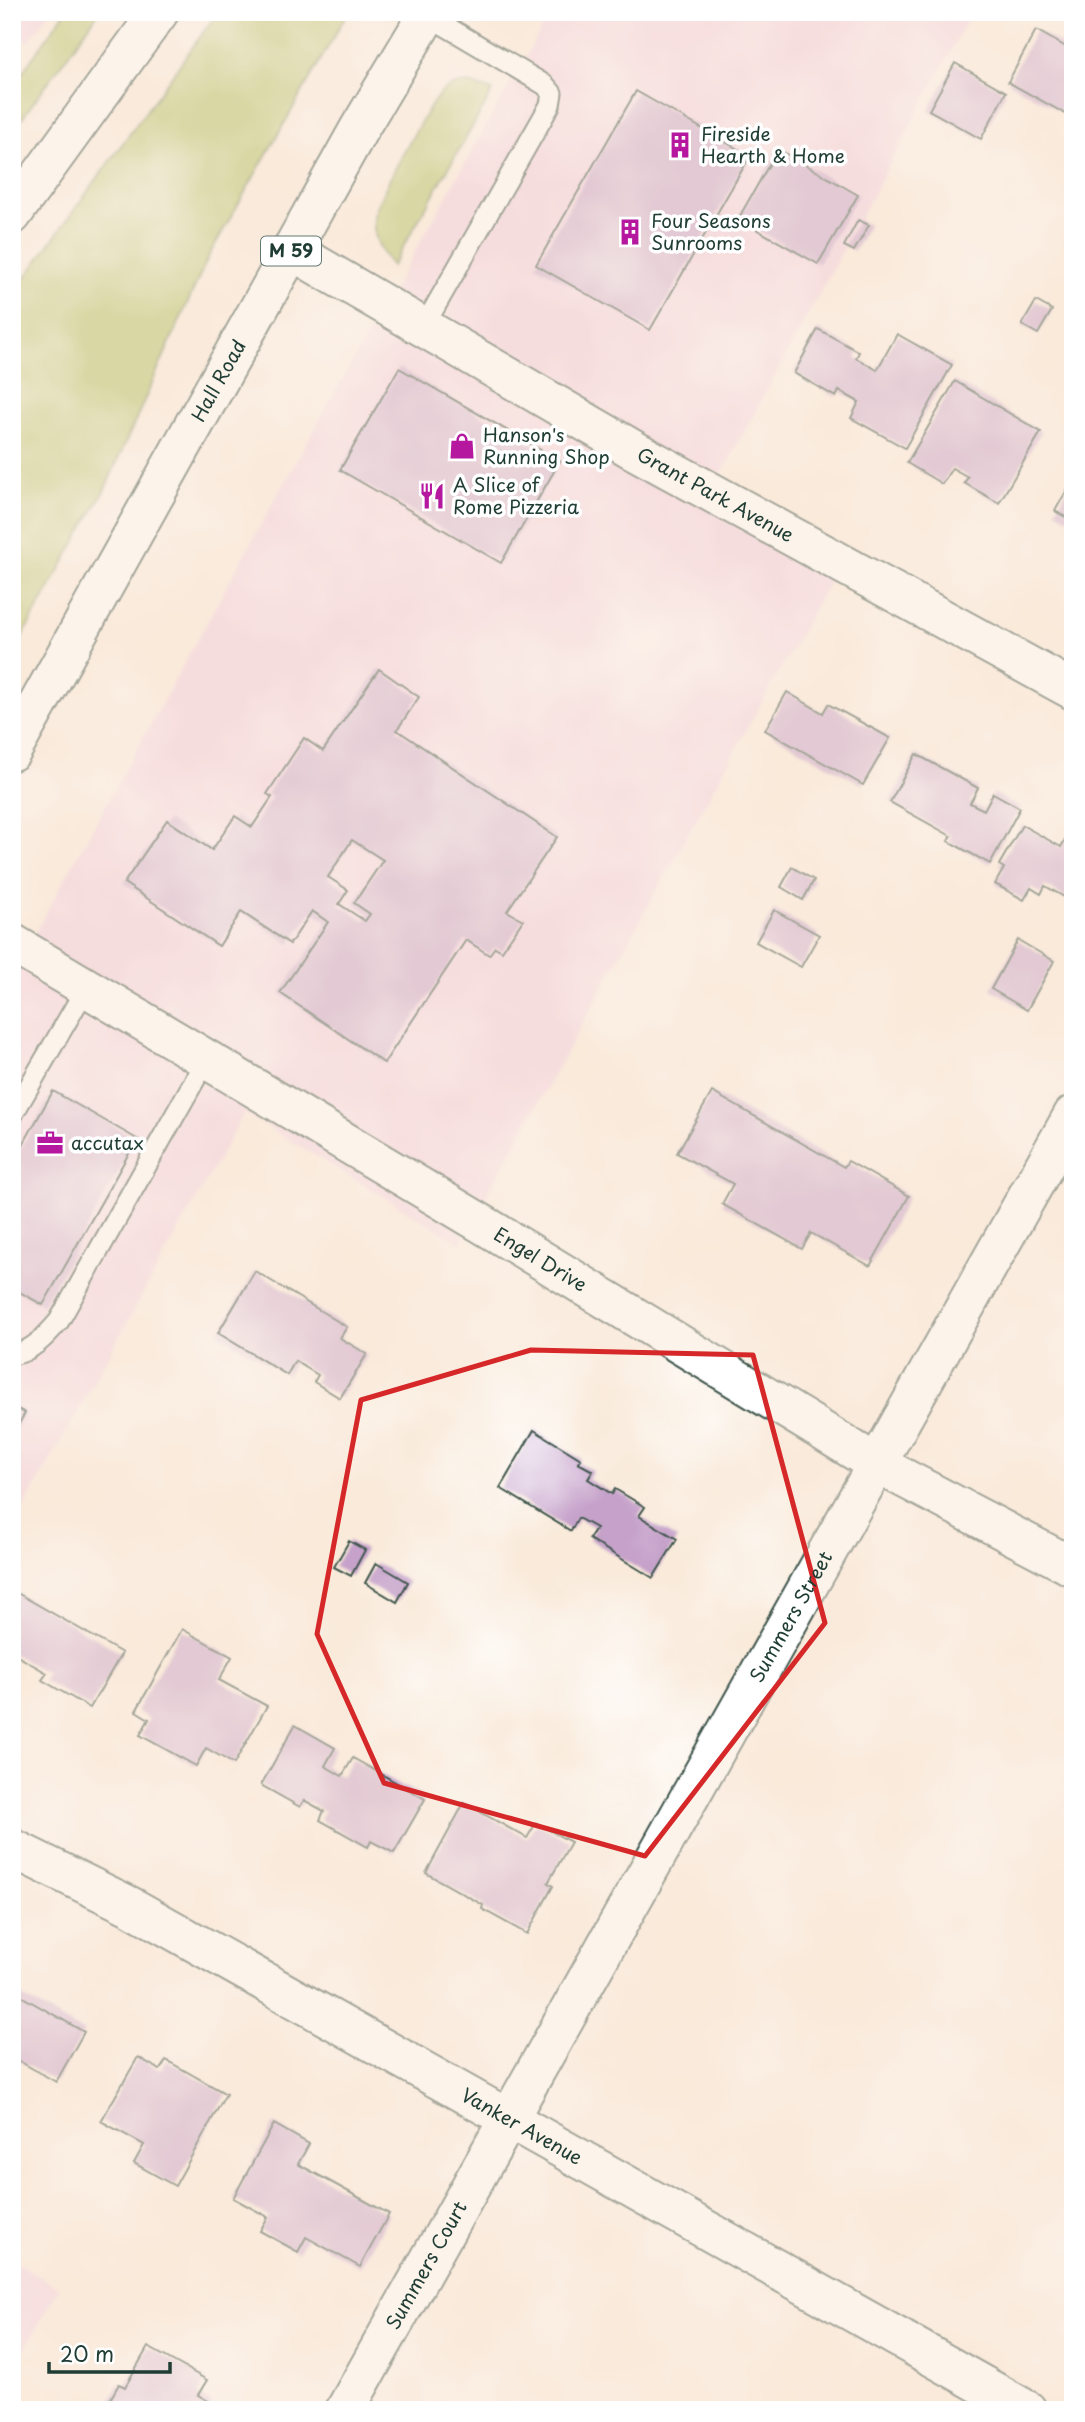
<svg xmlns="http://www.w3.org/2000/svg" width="1085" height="2422" font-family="'Playpen Sans',sans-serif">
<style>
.built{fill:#f2cfe1}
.green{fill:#b2c163;stroke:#687f4c;stroke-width:2}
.building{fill:#c6a2ca;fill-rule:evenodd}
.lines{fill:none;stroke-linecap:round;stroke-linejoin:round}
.service-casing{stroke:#40574d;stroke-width:23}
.minor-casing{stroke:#40574d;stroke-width:42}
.trunk-casing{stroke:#40574d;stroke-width:42}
.service{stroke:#fff;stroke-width:19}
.minor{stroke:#fff;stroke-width:38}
.trunk{stroke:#fff;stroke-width:38}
.marked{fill:none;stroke:#d62828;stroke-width:5;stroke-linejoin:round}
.labels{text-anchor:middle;stroke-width:7;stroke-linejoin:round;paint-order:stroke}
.shield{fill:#fff;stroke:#627771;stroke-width:2}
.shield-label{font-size:18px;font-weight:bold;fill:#1f3d34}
.poi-label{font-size:19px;fill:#1f3d34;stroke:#fff;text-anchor:start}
.street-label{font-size:19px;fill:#1f3d34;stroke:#fff}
</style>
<rect width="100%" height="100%" fill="#fff"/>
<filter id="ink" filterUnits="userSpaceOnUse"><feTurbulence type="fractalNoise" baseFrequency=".0143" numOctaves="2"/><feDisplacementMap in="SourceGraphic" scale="14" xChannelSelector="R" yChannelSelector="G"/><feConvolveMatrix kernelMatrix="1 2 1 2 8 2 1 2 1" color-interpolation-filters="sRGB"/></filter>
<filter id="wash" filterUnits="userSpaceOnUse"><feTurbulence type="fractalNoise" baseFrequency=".00686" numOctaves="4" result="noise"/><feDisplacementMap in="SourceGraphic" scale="28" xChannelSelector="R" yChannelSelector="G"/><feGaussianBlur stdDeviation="1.57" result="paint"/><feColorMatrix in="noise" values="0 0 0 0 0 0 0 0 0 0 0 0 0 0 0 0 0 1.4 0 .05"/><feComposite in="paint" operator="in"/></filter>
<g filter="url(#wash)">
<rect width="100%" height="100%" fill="#f9eada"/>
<g class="built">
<path d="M12,12H50L29,42L12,32Z"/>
<path d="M551,12H972L709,497L834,573L460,1243L244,1113L12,1529V974L300,454Z"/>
<path d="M12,2260L59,2288L12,2372Z"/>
</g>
<g class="green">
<path d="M65,12H99L12,132V87Z"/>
<path d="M218,12H348L208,257L104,491L12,655V296Z"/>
<path d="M469,83L493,91L392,266C380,251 372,236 374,217C375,202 429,104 440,94C450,85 456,84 469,83Z"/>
</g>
<g id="blocks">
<g class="building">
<path d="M1036,30L1073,51V118L1008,82Z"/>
<path d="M955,63L1006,92L981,139L929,110Z"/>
<path d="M636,91L750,156L650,330L536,265Z"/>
<path d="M778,149L858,195L818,264L738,219Z"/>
<path d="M858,220L869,225L854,251L844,246Z"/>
<path d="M1036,301L1052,310L1038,334L1022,325Z"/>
<path d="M818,329L859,352L856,358L877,370L897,334L952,365L905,448L851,418L859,402L839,391L836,397L794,373Z"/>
<path d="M399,368L560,461L501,563L340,470Z"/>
<path d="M955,381L1041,432L999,503L964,483L968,477L952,468L942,484L907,463Z"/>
<path d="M1073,479V521L1055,511Z"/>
<path d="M379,669L419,697L397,730L557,837L507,911L523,920L502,951L495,947L489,955L466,940L384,1063L280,993L328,922L312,911L290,944L241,912L219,946L124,883L167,820L212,850L235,816L252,827L272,797L267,794L304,738L323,751ZM352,840L383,860L354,903L370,914L365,921L339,904L348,890L328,877Z"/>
<path d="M787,692L823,713L828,704L890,738L863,785L765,730Z"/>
<path d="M916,754L978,788L970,803L984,810L993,793L1020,808L990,864L948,841L951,836L890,802Z"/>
<path d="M1022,825L1061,847L1067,836L1073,839V902L1045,886L1041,894L1031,888L1024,900L995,884L1004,868L999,865Z"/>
<path d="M792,867L814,880L803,900L781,887Z"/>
<path d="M774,910L819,935L801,967L756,942Z"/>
<path d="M1018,940L1054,961L1027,1010L991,989Z"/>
<path d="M53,1091L137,1139L43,1305L12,1288V1164Z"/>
<path d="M712,1092L844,1167L848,1161L909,1196L870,1266L811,1233L802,1249L722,1204L733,1184L677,1153Z"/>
<path d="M255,1271L347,1327L340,1338L367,1354L340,1398L314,1382L318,1375L295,1361L287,1375L218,1333Z"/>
<path d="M12,1406L25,1413L12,1436Z"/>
<path d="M534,1430L581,1459L578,1463L593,1471L588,1479L612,1494L615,1489L645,1507L639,1516L677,1539L653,1578L589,1539L596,1528L578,1518L571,1531L500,1488Z"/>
<path d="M349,1541L365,1550L351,1576L334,1567Z"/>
<path d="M376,1563L408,1582L397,1602L365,1583Z"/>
<path d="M12,1590L122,1653L90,1708L42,1680L47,1673L12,1653Z"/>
<path d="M182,1629L232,1657L219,1680L267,1706L234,1764L206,1748L196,1766L140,1735L149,1719L136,1711Z"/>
<path d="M295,1725L335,1748L325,1766L342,1776L353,1758L425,1799L394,1853L371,1841L368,1847L320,1820L324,1811L304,1800L300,1807L261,1785Z"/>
<path d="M464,1803L527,1838L536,1823L571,1842L548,1883L553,1886L527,1934L482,1909L483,1905L426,1873Z"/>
<path d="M12,1991L84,2032L56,2082L12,2057Z"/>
<path d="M138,2057L160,2070L166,2060L226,2094L175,2186L134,2163L144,2145L101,2121Z"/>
<path d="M274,2124L309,2144L298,2164L389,2214L360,2267L306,2237L298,2252L260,2231L268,2217L233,2198Z"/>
<path d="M148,2347L207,2380L198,2395L212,2403L208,2410H104L119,2384L125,2387Z"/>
</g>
</g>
</g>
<g filter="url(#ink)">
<use href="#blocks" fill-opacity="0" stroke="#40574d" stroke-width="2"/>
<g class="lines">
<g class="service-casing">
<g id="service">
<path d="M423,328L550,105L552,93L545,85L427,15"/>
<path d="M12,1116L86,988"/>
<path d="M12,1355C32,1352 47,1335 59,1321L206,1060"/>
</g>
</g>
<g class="minor-casing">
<g id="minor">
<path id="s1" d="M291,250L632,449L1073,690"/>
<path id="s2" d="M12,943L484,1225L875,1463L1073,1567"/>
<path id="s3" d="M12,1848L130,1906L1027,2410"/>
<path id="s4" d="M345,2410L1073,1115"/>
</g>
</g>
<g class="trunk-casing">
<g id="trunk">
<path d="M12,215L159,12"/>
<path id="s5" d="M12,751L359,129L429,12"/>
</g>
</g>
<use href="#service" class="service"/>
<use href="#minor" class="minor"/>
<use href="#trunk" class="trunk"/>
</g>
</g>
<path d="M0 0H1085V2422H0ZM531,1350L753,1355L825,1623L645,1856L384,1783L317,1634L361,1400Z" fill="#f9eada" fill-opacity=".55" fill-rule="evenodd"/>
<path class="marked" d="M531,1350L753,1355L825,1623L645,1856L384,1783L317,1634L361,1400Z"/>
<defs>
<g id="building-bare" transform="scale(2.1)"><path d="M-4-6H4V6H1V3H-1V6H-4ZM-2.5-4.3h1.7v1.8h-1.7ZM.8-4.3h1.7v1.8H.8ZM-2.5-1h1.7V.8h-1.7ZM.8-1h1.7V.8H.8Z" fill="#b5179e" stroke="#fff" stroke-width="2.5" paint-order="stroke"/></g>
<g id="shop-bare" transform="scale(2.1)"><path d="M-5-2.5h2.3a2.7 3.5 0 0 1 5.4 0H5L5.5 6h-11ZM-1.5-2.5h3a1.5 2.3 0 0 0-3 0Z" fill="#b5179e" stroke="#fff" stroke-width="2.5" paint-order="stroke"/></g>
<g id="restaurant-bare" transform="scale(2.1)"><path d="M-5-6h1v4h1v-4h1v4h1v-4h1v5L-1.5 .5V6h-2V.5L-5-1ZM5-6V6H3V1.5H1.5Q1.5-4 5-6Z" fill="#b5179e" stroke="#fff" stroke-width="2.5" paint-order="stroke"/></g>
<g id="office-bare" transform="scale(2.1)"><path d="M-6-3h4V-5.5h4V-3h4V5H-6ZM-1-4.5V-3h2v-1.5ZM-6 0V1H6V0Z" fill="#b5179e" stroke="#fff" stroke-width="2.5" paint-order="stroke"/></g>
</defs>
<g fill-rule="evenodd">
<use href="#building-bare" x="680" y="145"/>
<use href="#building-bare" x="630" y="232"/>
<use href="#shop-bare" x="462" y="446"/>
<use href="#restaurant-bare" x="432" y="496"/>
<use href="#office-bare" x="50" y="1143"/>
</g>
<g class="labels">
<rect class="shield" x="261" y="236.5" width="60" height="29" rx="5"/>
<g class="shield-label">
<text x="291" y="257">M 59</text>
</g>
<g class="poi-label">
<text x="701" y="141">Fireside<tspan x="701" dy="22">Hearth &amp; Home</tspan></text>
<text x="651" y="228">Four Seasons<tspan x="651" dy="22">Sunrooms</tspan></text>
<text x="483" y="442">Hanson's<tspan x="483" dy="22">Running Shop</tspan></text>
<text x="453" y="492">A Slice of<tspan x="453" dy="22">Rome Pizzeria</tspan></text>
<text x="71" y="1150">accutax</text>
</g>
<g class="street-label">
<text dy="7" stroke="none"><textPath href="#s5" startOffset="424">Hall Road</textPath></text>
<text dy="7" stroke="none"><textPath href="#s1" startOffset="490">Grant Park Avenue</textPath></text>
<text dy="7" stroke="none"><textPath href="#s2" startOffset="616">Engel Drive</textPath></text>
<text dy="7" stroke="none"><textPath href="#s4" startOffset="910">Summers Street</textPath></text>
<text dy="7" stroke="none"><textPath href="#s3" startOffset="581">Vanker Avenue</textPath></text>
<text dy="7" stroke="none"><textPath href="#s4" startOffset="166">Summers Court</textPath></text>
</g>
</g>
<rect width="1085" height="2422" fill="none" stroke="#fff" stroke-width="42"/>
<path d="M49 2362v10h121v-10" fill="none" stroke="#1f3d34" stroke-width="3.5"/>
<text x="60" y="2362" font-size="21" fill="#1f3d34" stroke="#ffffff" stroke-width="5" paint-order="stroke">20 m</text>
</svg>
